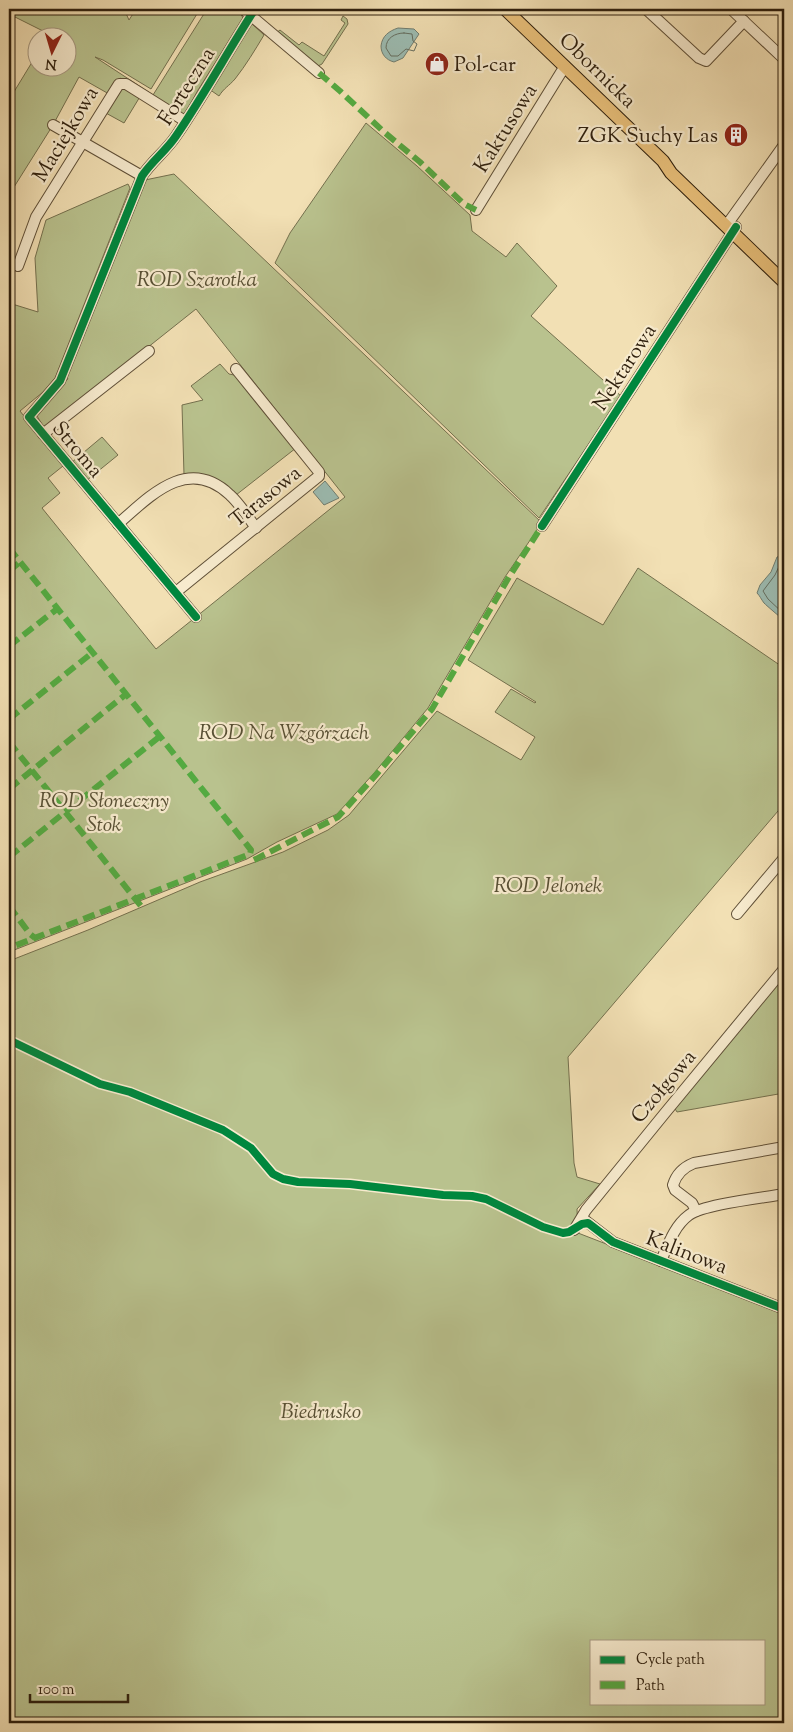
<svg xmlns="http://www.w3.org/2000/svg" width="793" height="1732" font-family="'Sorts Mill Goudy',serif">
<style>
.green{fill:#b9c28e;stroke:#74704e;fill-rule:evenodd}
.water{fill:#9cbcb2;stroke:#707d70}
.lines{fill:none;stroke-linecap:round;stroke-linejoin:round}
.shore{stroke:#656e60;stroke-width:1}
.minor-casing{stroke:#5f4f37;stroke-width:12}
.major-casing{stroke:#2e1f0d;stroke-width:14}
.minor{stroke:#f7ebce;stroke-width:10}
.major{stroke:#e9c07a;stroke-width:12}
.quiet{stroke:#54aa41;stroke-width:6;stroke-dasharray:12 6;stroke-linecap:butt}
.cycleway-casing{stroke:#f7ebce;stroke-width:11}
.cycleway{stroke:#00873e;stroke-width:8}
.labels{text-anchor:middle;stroke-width:4.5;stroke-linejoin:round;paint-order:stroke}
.poi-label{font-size:21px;fill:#2e1f0d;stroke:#f7ebce;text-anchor:start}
.street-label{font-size:21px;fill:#2e1f0d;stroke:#f7ebce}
.park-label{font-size:21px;font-style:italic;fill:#585034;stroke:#f7ebce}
</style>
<rect width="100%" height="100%" fill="#f2e0b4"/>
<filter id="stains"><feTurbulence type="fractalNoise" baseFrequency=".004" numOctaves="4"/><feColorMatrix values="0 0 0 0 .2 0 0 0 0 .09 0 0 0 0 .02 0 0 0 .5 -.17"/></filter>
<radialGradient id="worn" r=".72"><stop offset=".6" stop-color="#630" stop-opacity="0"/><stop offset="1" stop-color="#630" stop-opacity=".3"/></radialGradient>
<g class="green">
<path d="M9,9H124L129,20L136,9H200L151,89L103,60L95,57L153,95L207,9H236L241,13L243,19L198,90L185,114L181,115L175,112L120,78L109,94L79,77L53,125L9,195V100L37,54L38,68H68V38L48,37L49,34L9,14Z"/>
<path d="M343,16L347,19L348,24L322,64L316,67L276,33L280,30L299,45L302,42L324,56L345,23L341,20Z"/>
<path d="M250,22L264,35C255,50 246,65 235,79C229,86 224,88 219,96L209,89Z"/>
<path d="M121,87L141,95L124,123L104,112Z"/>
<path d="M366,123L417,166L470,215L472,231L506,257L517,243L557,286L531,316L621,396L539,518L275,263L290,233Z"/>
<path d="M174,174L540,521L537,530L505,577L428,708L375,772L337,814L277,842L247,859L9,952V303L38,312L35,258L46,220L128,184L130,188L55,378L43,392L20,411L63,466L48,478L60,493L42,508L156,649L345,497L196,309L45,429L37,416L60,385L68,379L66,376L145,180Z"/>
<path d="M220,364L229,374L239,376L296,448L236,495C220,479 205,479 184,475L182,405L203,400L191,386Z"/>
<path d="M102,437L118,455L86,481L71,463Z"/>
<path d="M638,568L784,668V804L568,1057L574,1163L577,1177L600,1184L577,1209L578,1233L784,1313V1723H9V961L88,930L200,882L283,852L328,830L349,815L437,711L521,760L535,737L495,712L511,689L535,703L536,702L468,660L517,578L603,625ZM592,1641H764V1703H592Z"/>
<path d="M784,972V1093L677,1112L674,1107Z"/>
</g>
<g class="water">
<path d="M398,28L414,29L419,34L403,58L394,62C386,60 381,54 381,46C382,36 389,31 398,28Z"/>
<path d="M325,481L339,498L324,505L313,492Z"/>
<path d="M784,555V620C781,618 767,606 764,603C761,599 760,596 757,593L760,585L771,572L777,557Z"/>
</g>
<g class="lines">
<g class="shore">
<path d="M404,33L412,34L413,41L417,44L414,51L406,49L398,56H391L386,48C386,38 395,33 404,33Z"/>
<path d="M784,561L781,562L775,575L763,591L768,599L784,614"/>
</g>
<g class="minor-casing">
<g id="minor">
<path d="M243,9L319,73"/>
<path d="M646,9L699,58L706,61L744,21"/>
<path d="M731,9L784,59"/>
<path d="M53,125L142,176"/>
<path d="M476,210L565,66"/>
<path d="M726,226L784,145"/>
<path d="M18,266L36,217L119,84H126L185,121"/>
<path d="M43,434L149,351"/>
<path d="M118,524C150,496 188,455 230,495C240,504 248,517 256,528"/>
<path d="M542,526L736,227"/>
<path d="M176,592L319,476V472L236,369"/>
<path d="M196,617L29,417L60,381L142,176C152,161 166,151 176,136C204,95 228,51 255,9"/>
<path d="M737,914L784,858"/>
<path d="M696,1211L692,1203L675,1190L673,1185C676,1175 684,1167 694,1163L784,1147"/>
<path d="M582,1218L613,1242L784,1309"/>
<path d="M574,1230L586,1210L665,1113L784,969"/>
<path d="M661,1261C668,1245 674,1226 689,1215C705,1204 763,1198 784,1194"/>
</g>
</g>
<g class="major-casing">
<path id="major" d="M505,9L663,161L671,173L784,282"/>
</g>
<use href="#minor" class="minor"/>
<use href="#major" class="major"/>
<g class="quiet">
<path d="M319,73L340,91L384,132L420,162L464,204L476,210"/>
<path d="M9,548L251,850L250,854L9,948"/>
<path d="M9,571L20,562"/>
<path d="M9,646L57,609"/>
<path d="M9,719L92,653"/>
<path d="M9,742L141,906"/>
<path d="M9,789L125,695"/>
<path d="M9,857L159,737"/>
<path d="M254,860L338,817L375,776L432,709L509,577L542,526"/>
<path d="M9,906L30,934L35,938"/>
<path d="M782,1194L784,1205"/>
</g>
<g class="cycleway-casing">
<g id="cycleway">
<path d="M542,526L736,227"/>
<path d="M196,617L29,417L60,381L142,176C152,161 166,151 176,136C204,95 228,51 255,9"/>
<path d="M9,1040L100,1084L130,1092L223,1130L251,1148L273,1174L283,1179L298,1182L350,1184L443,1195L472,1196L486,1199L543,1227L563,1233L569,1232L582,1224L588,1223L613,1242L784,1309"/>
</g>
</g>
<use href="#cycleway" class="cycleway"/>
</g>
<defs>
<g id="shop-disc" transform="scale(1.25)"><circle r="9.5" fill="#8f2418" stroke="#f7ebce"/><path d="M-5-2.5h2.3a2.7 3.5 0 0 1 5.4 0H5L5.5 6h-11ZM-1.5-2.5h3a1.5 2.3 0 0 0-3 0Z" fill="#fff"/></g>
<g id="building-disc" transform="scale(1.25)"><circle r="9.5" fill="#8f2418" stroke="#f7ebce"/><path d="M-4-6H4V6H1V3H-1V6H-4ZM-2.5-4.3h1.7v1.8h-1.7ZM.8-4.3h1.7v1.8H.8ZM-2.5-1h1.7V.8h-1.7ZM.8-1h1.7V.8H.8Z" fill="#fff"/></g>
</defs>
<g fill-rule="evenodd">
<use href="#shop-disc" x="437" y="64"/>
<use href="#building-disc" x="736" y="135"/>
</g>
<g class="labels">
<g class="poi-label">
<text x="454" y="71">Pol-car</text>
<text x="718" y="142" text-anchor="end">ZGK Suchy Las</text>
</g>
<g class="street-label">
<text transform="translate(598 70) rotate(44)" y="7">Obornicka</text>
<text transform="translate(186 86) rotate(-58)" y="7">Forteczna</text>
<text transform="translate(505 128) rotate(-58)" y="7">Kaktusowa</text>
<text transform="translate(65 134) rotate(-59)" y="7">Maciejkowa</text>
<text transform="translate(624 367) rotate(-57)" y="7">Nektarowa</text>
<text transform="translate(78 449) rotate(50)" y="7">Stroma</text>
<text transform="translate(265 496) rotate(-39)" y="7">Tarasowa</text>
<text transform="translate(663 1086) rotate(-50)" y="7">Czołgowa</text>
<text transform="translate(687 1252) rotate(21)" y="7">Kalinowa</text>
</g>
<g class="park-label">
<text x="197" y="286">ROD Szarotka</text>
<text x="284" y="739">ROD Na Wzgórzach</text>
<text x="104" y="807">ROD Słoneczny<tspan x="104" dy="24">Stok</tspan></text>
<text x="548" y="892">ROD Jelonek</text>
<text x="321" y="1418">Biedrusko</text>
</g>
</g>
<rect width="793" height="1732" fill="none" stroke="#f2e0b4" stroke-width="30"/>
<rect x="10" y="10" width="773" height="1712" fill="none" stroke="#2e1f0d" stroke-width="2.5"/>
<rect x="15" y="15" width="763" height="1702" fill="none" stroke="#2e1f0d"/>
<rect x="590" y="1640" width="175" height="65" fill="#f7ebce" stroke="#a79981"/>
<rect x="600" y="1656" width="25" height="8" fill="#00873e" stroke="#a79981"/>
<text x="636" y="1664" font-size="15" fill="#2e1f0d">Cycle path</text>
<rect x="600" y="1681" width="25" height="8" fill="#54aa41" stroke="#a79981"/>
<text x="636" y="1690" font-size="15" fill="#2e1f0d">Path</text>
<g transform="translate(52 52) rotate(185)"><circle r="24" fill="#f7ebce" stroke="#a79981"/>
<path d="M0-4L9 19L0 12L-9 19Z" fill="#8f2418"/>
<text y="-8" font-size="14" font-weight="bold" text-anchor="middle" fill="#2e1f0d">N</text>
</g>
<path d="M30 1694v8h98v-8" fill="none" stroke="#2e1f0d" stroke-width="2.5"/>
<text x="38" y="1694" font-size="15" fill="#2e1f0d" stroke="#f7ebce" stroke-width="4" paint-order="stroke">100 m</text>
<rect width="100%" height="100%" filter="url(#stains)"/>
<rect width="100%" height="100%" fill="url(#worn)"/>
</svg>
